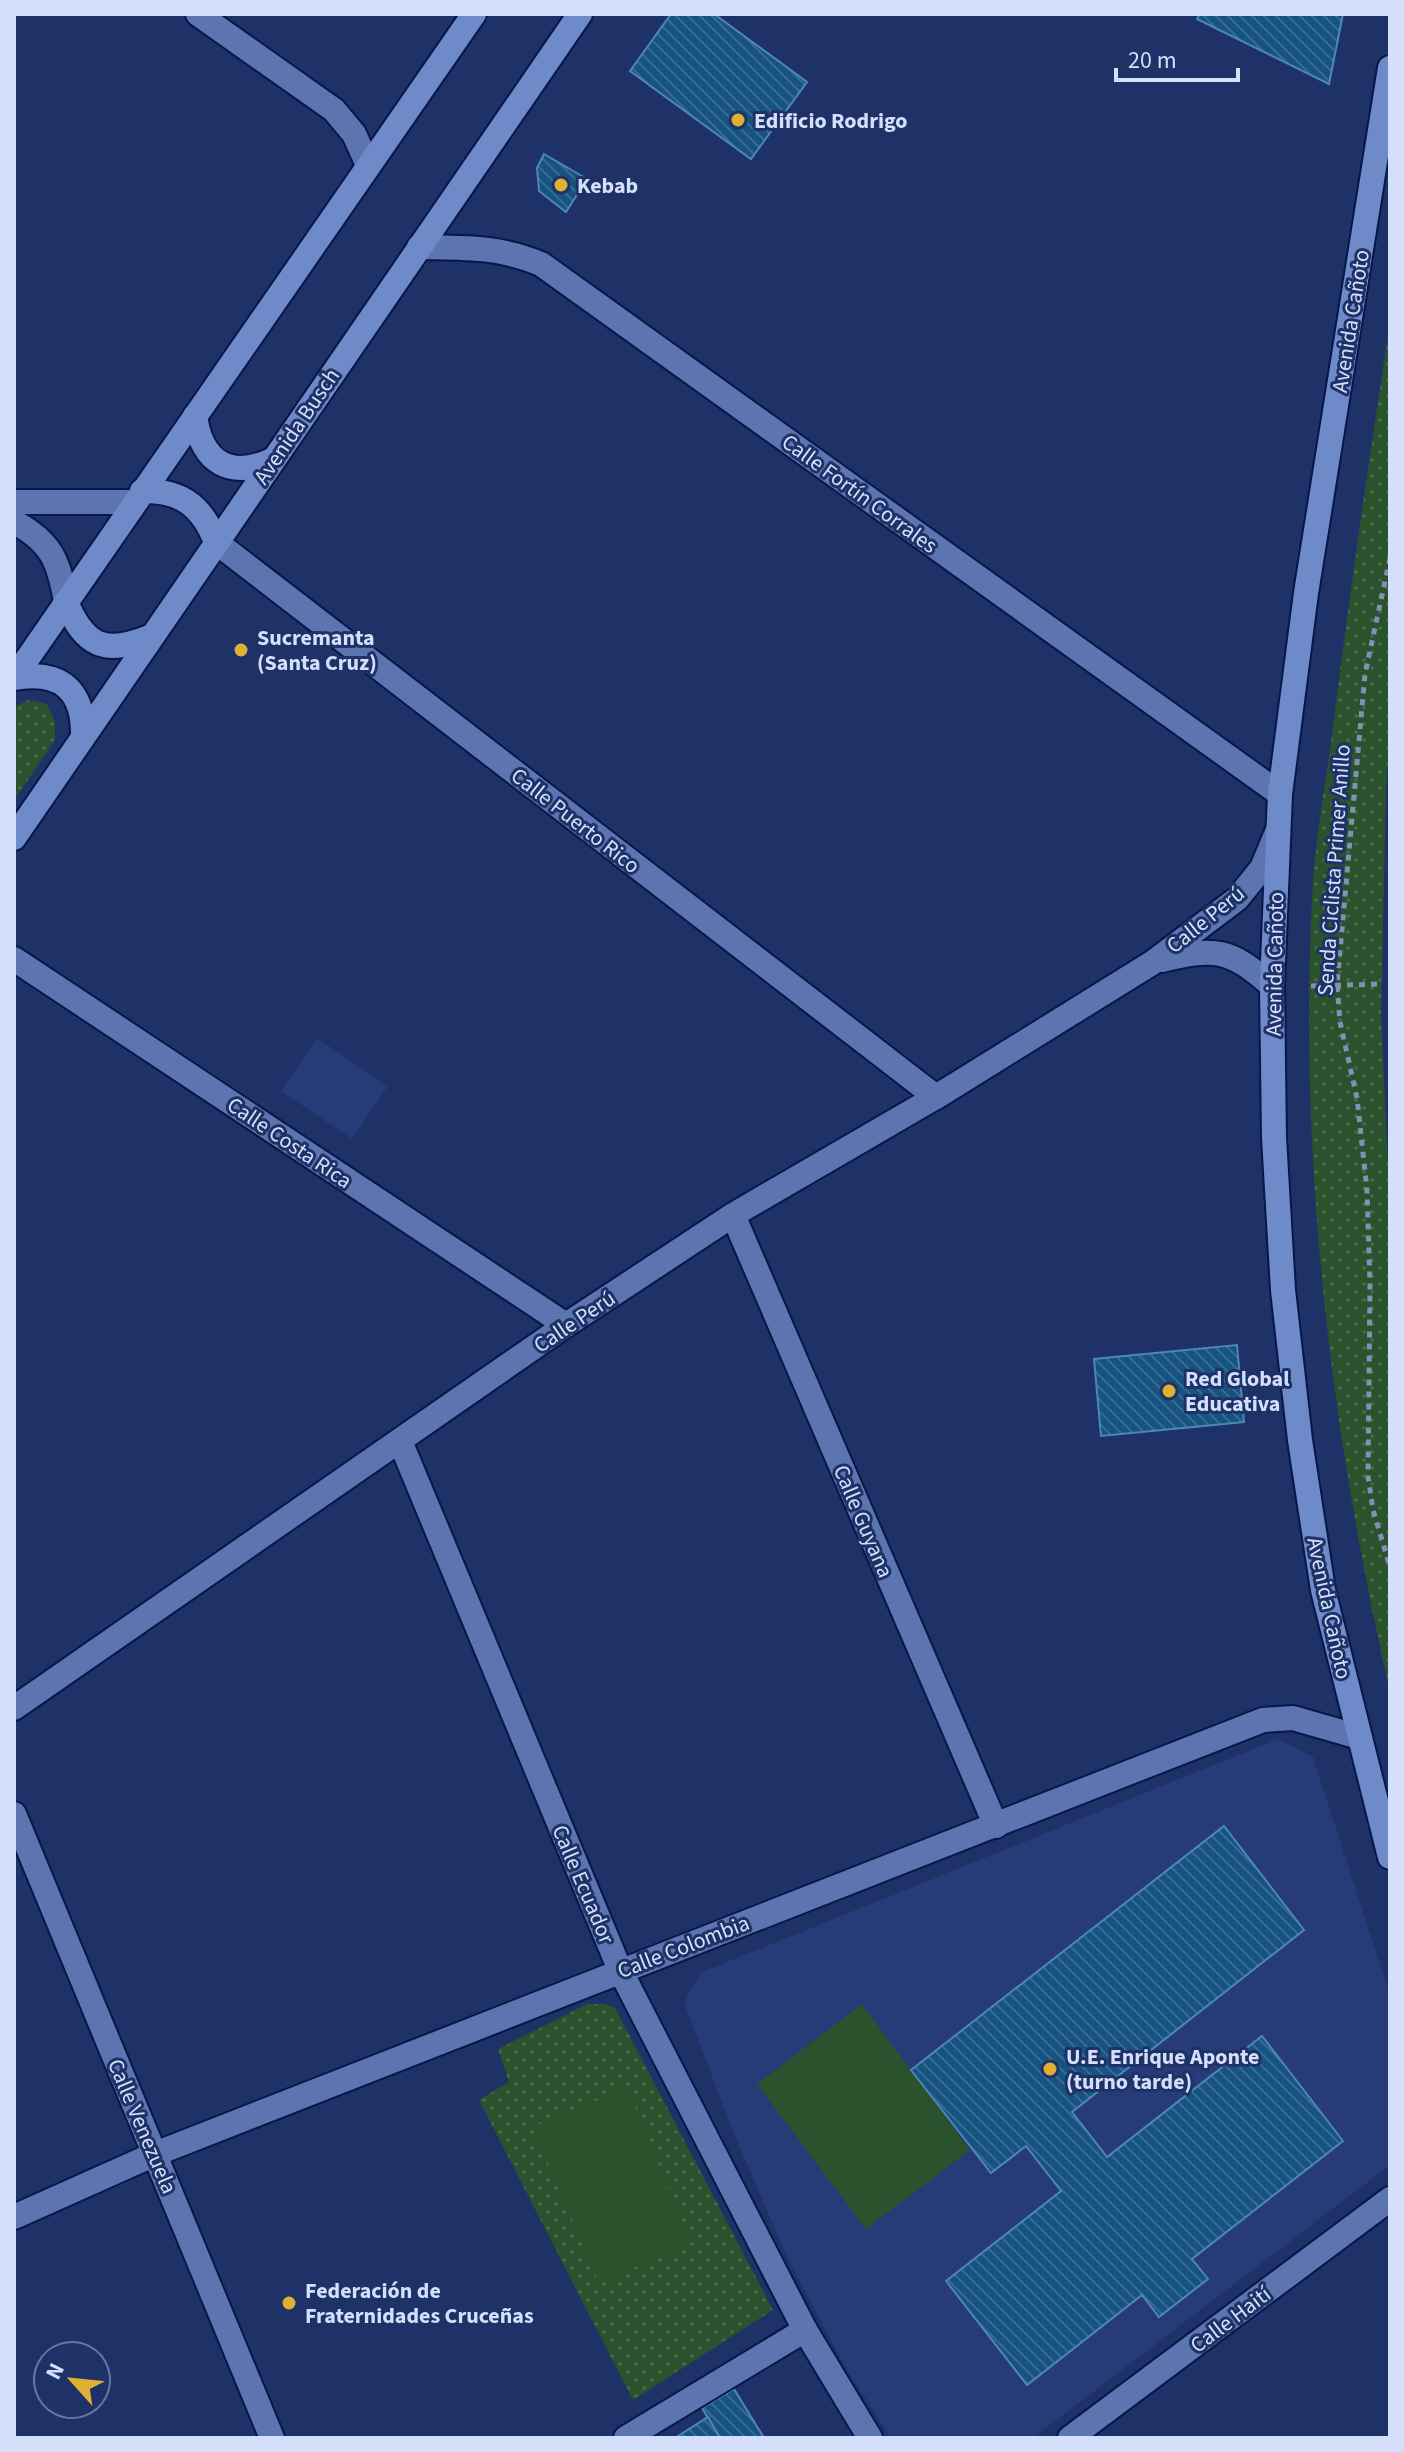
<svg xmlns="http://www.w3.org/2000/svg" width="1404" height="2452" font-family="'Source Sans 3',sans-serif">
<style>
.built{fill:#263b77}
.grass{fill:url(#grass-dots)}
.pitch{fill:#29522d}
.building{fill:url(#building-back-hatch);stroke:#4d87b8;stroke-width:2}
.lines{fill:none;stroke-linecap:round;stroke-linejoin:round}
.minor-casing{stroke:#071749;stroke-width:28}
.major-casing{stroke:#071749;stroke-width:28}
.path{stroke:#8190b7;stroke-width:5;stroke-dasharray:6 6;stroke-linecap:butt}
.minor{stroke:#5c75b0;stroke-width:24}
.major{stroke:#6f8ac8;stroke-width:24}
.poi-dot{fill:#e0b034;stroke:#1e3267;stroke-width:3}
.labels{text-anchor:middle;stroke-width:6;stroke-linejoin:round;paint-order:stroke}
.poi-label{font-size:22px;font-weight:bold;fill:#d4e0fb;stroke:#1e3267;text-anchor:start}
.street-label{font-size:22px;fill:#d4e0fb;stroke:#1e3267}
</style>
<defs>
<pattern id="grass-dots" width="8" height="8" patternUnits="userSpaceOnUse" patternTransform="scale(2)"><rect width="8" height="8" fill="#29522d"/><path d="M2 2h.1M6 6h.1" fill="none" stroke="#476b4c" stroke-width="1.8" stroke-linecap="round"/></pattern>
<pattern id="building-back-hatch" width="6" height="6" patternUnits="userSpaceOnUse" patternTransform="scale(2)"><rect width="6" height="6" fill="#165381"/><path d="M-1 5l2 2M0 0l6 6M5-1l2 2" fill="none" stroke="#376b94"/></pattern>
</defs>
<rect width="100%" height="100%" fill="#1e3267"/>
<g class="built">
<path d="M317,1038L388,1086L352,1139L281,1091Z"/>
<path d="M1278,1739L1313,1757L1390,1995V2165L1033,2438H891L848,2372L787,2257L735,2136L684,2003L700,1973Z"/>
</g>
<g class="grass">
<path d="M1390,322V733L1386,789L1381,1016L1390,1209V1692C1331,1433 1299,1166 1312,900C1314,845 1325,789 1332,735C1349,597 1369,459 1390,322Z"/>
<path d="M28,700L47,704L55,721V740L14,800V707Z"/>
<path d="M587,2004H604L615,2008L773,2310L633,2400L479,2100L509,2082L498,2049Z"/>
</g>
<g class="pitch">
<path d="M862,2004L970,2150L866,2229L757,2084Z"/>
<path d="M627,2088L692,2243L599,2283L533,2127Z"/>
</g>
<g class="building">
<path d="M671,14H714L807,82L751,159L630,71Z"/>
<path d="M1200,14H1343L1329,84L1197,19Z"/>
<path d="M544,154L587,179L566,212L539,191L537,168Z"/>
<path d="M1237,1345L1244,1422L1101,1436L1094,1359Z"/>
<path d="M1224,1826L1304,1930L1072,2112L1107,2157L1262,2036L1343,2141L1192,2259L1208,2279L1159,2317L1142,2295L1027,2385L946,2281L1061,2191L1026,2146L991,2173L911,2070Z"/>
<path d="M734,2389L764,2438H720L702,2408Z"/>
<path d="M708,2417L720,2438H675Z"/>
</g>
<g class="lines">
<g class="minor-casing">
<g id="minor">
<path d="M198,14L334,110L354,134L368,165"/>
<path d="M419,247C464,248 498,246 541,264L1280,794"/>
<path d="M14,502H134"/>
<path d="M14,522C52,542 59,562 66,602"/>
<path d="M216,542L936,1097"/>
<path d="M14,959L566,1325"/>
<path d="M1162,960C1216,947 1230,949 1272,986"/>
<path d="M733,1215L996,1826"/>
<path d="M400,1441L620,1970L805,2330L870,2438"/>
<path d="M14,1708L566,1325L733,1215L936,1097L1152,963L1237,899L1262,868L1277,832"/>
<path d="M14,1814L272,2438"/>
<path d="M14,2217L155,2154L1263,1720L1293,1718L1359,1737"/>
<path d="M626,2438L805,2330"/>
<path d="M1070,2438L1390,2199"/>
</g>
</g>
<g class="major-casing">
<g id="major">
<path d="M1390,68L1306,593L1280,794L1272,986L1274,1138L1283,1290L1300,1440L1323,1590L1390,1857"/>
<path d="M195,416C202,463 230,480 274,459"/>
<path d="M142,491C181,490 202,506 216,542"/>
<path d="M66,602C85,647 105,655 150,637"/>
<path d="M14,678L474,14"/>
<path d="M14,678C61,670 84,690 83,737"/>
<path d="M14,838L580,14"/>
</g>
</g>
<g class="path">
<path d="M1390,558L1365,674L1337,985L1340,1022L1357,1098L1367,1190L1370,1285L1368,1476L1373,1510L1390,1567"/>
<path d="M1311,986L1381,984"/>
</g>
<use href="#minor" class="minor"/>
<use href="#major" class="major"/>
</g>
<g class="poi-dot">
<circle cx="738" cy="120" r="8"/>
<circle cx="561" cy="185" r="8"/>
<circle cx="241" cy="650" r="8"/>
<circle cx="1169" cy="1391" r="8"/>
<circle cx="1050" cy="2069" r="8"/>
<circle cx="289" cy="2303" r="8"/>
</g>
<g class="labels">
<g class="poi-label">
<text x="754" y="128">Edificio Rodrigo</text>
<text x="577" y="193">Kebab</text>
<text x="257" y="645">Sucremanta<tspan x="257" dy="25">(Santa Cruz)</tspan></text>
<text x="1185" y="1386">Red Global<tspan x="1185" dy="25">Educativa</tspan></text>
<text x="1066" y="2064">U.E. Enrique Aponte<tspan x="1066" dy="25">(turno tarde)</tspan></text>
<text x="305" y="2298">Federación de<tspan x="305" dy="25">Fraternidades Cruceñas</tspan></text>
</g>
<g class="street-label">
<text transform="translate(1350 321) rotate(-81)" y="8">Avenida Cañoto</text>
<text transform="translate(296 426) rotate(-56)" y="8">Avenida Busch</text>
<text transform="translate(860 493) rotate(36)" y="8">Calle Fortín Corrales</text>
<text transform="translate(576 820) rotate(38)" y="8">Calle Puerto Rico</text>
<text transform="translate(1333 870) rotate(-86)" y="8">Senda Ciclista Primer Anillo</text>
<text transform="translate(1205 919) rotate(-39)" y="8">Calle Perú</text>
<text transform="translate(1274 964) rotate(-89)" y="8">Avenida Cañoto</text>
<text transform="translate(290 1142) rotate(34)" y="8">Calle Costa Rica</text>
<text transform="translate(574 1321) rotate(-34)" y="8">Calle Perú</text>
<text transform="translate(864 1521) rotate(67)" y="8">Calle Guyana</text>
<text transform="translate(1330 1608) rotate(78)" y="8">Avenida Cañoto</text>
<text transform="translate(584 1884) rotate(67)" y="8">Calle Ecuador</text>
<text transform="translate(683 1946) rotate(-21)" y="8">Calle Colombia</text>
<text transform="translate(143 2126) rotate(67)" y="8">Calle Venezuela</text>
<text transform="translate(1230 2319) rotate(-37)" y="8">Calle Haití</text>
</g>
</g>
<rect width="1404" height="2452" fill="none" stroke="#d4e0fb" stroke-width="32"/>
<g transform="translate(72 2380) rotate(297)"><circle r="38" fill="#1e3267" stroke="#6778a2" stroke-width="2"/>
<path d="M0-6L14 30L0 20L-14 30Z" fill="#e0b034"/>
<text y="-12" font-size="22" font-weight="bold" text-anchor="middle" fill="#d4e0fb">N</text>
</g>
<path d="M1116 68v12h122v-12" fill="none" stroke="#d4e0fb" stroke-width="4"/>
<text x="1128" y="68" font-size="24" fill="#d4e0fb" stroke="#1e3267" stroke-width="6" paint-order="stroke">20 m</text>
</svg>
